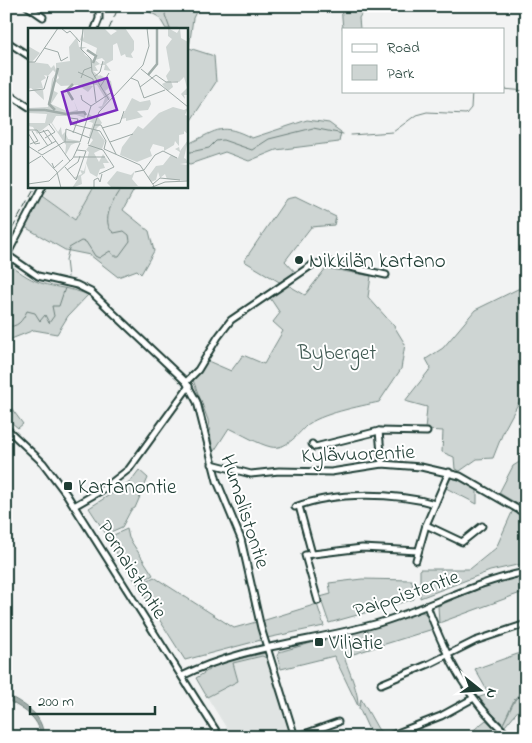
<svg xmlns="http://www.w3.org/2000/svg" width="532" height="743" font-family="'Indie Flower',sans-serif">
<style>
.built{fill:#e0e4e3}
.green{fill:#ced5d3;stroke:#768984}
.water{fill:#a1adaa;stroke:#6d807b}
.lines{fill:none;stroke-linecap:round;stroke-linejoin:round}
.stream{stroke:#6d807b;stroke-width:1}
.minor-casing{stroke:#1f3d34;stroke-width:9}
.minor{stroke:#fff;stroke-width:5}
.rail{stroke:#1f3d34;stroke-width:1;stroke-dasharray:8 4;stroke-linecap:butt}
.poi-dot{fill:#1f3d34;stroke:#fff;stroke-width:2}
.labels{text-anchor:middle;stroke-width:4;stroke-linejoin:round;paint-order:stroke}
.poi-label{font-size:21px;fill:#1f3d34;stroke:#fff;text-anchor:start}
.park-label{font-size:21px;fill:#425b54;stroke:#fff}
.street-label{font-size:21px;fill:#1f3d34;stroke:#fff}
.inset-river{fill:none;stroke:#a1adaa;stroke-width:2.5}
.inset-road{fill:none;stroke:#9eaaa7;stroke-width:1}
.view{fill:#7b2cbf;fill-opacity:0.15;stroke:#7b2cbf;stroke-width:2.5}
.inset-edge{fill:none;stroke:#1f3d34;stroke-width:2.5}
</style>
<rect width="100%" height="100%" fill="#f2f3f3"/>
<filter id="ink" filterUnits="userSpaceOnUse"><feTurbulence type="fractalNoise" baseFrequency=".02" numOctaves="2"/><feDisplacementMap in="SourceGraphic" scale="10" xChannelSelector="R" yChannelSelector="G"/><feConvolveMatrix kernelMatrix="1 2 1 2 8 2 1 2 1" color-interpolation-filters="sRGB"/></filter>
<g filter="url(#ink)">
<g class="built">
<path d="M47,186H94L75,220L42,195Z"/>
<path d="M262,656L269,659L291,737H232L207,697L238,681L233,663Z"/>
</g>
<g class="green">
<path d="M138,6H199L193,18L189,48L214,56L216,82L186,128V29H166L159,17Z"/>
<path d="M341,6H366L359,18L360,29H343Z"/>
<path d="M307,120L329,123L341,132L339,142L276,150L249,161L225,152L190,164L186,163V141L190,143C219,129 222,123 252,138Z"/>
<path d="M94,186H136L123,210L149,231L154,251L141,274L137,270L118,277L90,255L65,250L23,226L39,194L75,220Z"/>
<path d="M295,197L336,217L334,225L311,227L285,261L298,275L281,283L244,261L286,199Z"/>
<path d="M6,262C17,270 28,279 41,283C56,288 73,288 88,295L68,316L57,334L34,330L6,341Z"/>
<path d="M326,268L371,276L368,297L394,326L405,344L401,369L379,402C361,406 319,414 306,426C297,435 286,450 271,447C258,444 242,434 229,428L213,453L208,420L193,380L208,361L231,371L243,355L264,364L283,331L273,322L280,313L270,298L288,285L305,295Z"/>
<path d="M526,285V389L504,430L493,458L477,459L460,471L455,469L454,457L442,452L443,431L425,430L427,407L405,401L431,368L426,359L443,348L475,310Z"/>
<path d="M6,401L23,424L18,428L6,418Z"/>
<path d="M526,458V509L499,493L513,466Z"/>
<path d="M139,470L148,478L135,508L131,510L122,527L106,534L89,508L130,482Z"/>
<path d="M452,476L477,488V504L446,488Z"/>
<path d="M513,510L526,518V563L490,571L420,598V569H470L496,548Z"/>
<path d="M127,529L129,538L153,575L137,584L107,538Z"/>
<path d="M526,575V591L439,623L438,606L491,584Z"/>
<path d="M154,577L234,628L256,622L261,640L185,660L138,586Z"/>
<path d="M362,579L412,580L414,599L329,623L320,597L331,594L329,583Z"/>
<path d="M317,604L324,626L267,638L262,621Z"/>
<path d="M422,612L428,615L433,629L344,657C349,671 359,693 358,706L334,656L281,669L277,656L279,652Z"/>
<path d="M526,651V686L514,700L503,724L477,698L489,694L475,669Z"/>
<path d="M265,653L269,659L262,656L233,663L238,681L207,697L196,678L220,663Z"/>
<path d="M526,687V701L505,726L503,724L515,700Z"/>
<path d="M361,699L378,729L386,736L361,737L370,732L359,708Z"/>
<path d="M486,720L496,730L488,737H465Z"/>
</g>
<path class="water" d="M6,694C25,705 42,713 44,737H41C39,716 22,709 6,699Z"/>
<g class="lines">
<g class="stream">
<path d="M167,6L165,15L170,29"/>
<path d="M503,89L526,91"/>
<path d="M351,135L393,132L416,115L427,112L466,114L471,108L472,91"/>
<path d="M186,153L209,148L216,141L223,140L252,150L269,139L313,128L343,134"/>
<path d="M68,277L66,260L69,248L81,241L86,242L95,256L99,258L110,251L114,256H119L130,241L129,235L124,231L114,233C99,223 114,196 123,186"/>
<path d="M6,326C18,328 22,321 27,311L35,313L40,321L45,315L49,323L54,316L52,306H59L65,288"/>
</g>
<g class="minor-casing">
<g id="minor">
<path d="M27,6L43,17"/>
<path d="M95,29L99,19V13"/>
<path d="M6,41L29,56"/>
<path d="M6,92L29,107"/>
<path d="M6,254L38,276L77,285L91,292L186,382L197,402L217,481L241,539L261,628L295,737"/>
<path d="M7,255L43,186"/>
<path d="M186,382L198,370L218,337L231,320L312,265L327,262L386,275"/>
<path d="M6,428L43,463L67,495L220,737"/>
<path d="M379,431L382,464"/>
<path d="M312,444L315,447L379,431L427,432"/>
<path d="M212,464L251,474L279,471L331,472L382,464L421,467L460,476L526,514"/>
<path d="M74,506L102,490L129,469L189,386"/>
<path d="M299,506L312,554"/>
<path d="M295,507C335,491 395,493 435,504"/>
<path d="M426,525L462,542L482,526"/>
<path d="M416,560L426,525L449,472"/>
<path d="M318,601L305,555L362,548L418,551"/>
<path d="M427,606C447,659 467,699 510,737"/>
<path d="M182,676C242,646 311,642 375,624C427,609 473,582 526,572"/>
<path d="M381,684L429,664L475,641L526,624"/>
<path d="M392,735L441,716L472,699"/>
<path d="M296,737L338,722"/>
</g>
</g>
<use href="#minor" class="minor"/>
<g class="rail">
<path d="M109,29L119,6"/>
<path d="M6,240L36,186"/>
</g>
</g>
</g>
<g class="poi-dot">
<circle cx="299" cy="260" r="5"/>
<rect x="63" y="481" width="10" height="10" rx="2.5"/>
<rect x="314" y="637" width="10" height="10" rx="2.5"/>
</g>
<g class="labels">
<g class="poi-label">
<text x="309" y="267">Nikkilän kartano</text>
<text x="78" y="493">Kartanontie</text>
<text x="329" y="649">Viljatie</text>
</g>
<g class="park-label">
<text x="337" y="359">Byberget</text>
</g>
<g class="street-label">
<text transform="translate(358 453) rotate(-2)" y="7">Kylävuorentie</text>
<text transform="translate(246 511) rotate(72)" y="7">Humalistontie</text>
<text transform="translate(133 569) rotate(58)" y="7">Pornaistentie</text>
<text transform="translate(406 593) rotate(-19)" y="7">Paippistentie</text>
</g>
</g>
<g transform="translate(28 28)">
<rect width="160" height="160" fill="#f2f3f3"/>
<path d="M55,0H76L83,7L89,3L83,0H97L106,13V22L103,26L105,30L98,29L97,26L93,28L89,15L85,17V32L78,36L83,43L76,42L77,37H72L77,33L74,30L67,32L72,36L67,38L70,43H65L71,48L75,43L72,47L83,53L85,64L81,60L77,63L82,70L73,81L70,79L74,78L77,70L69,57L56,56L65,58L60,64L50,57L33,58L27,53L31,50L29,44L25,52L26,63L30,65L23,76L41,84L49,82L46,73L50,83L58,84L57,90L43,85L41,88H28L24,95L30,104L33,99L37,100L33,99L34,107L37,104L40,111L52,113L43,117L37,128L38,117L23,95L9,106L5,99L0,98V95H17L19,86L0,85V80L20,79L24,51L28,45L25,42L20,48L16,47L18,50L13,53L15,60L8,61L15,62L16,72L3,60L0,61V18L12,25L4,34L20,36L23,40L26,37L28,42V35L42,33L41,19L49,9L51,19H59L54,21L57,27L66,33L69,20L52,12L54,6L56,11ZM140,0L149,5L152,0L153,10L160,14V67H156L157,71L153,66L159,60L156,49L151,54L143,53L145,59L140,63L134,56L140,53L138,48L142,42L138,19L144,11L140,8ZM104,70L112,74L122,72L123,76L120,82L109,83L115,89L98,93V90L93,91ZM145,79L156,82L160,80L157,87L160,88V106L156,103V106L151,107V118L147,113L146,117L136,123V119L125,116L122,122L124,128L109,134L92,127L94,119L110,98L115,101L131,85ZM60,85L66,90L69,87L74,95H79H74L68,101L77,113L74,121L66,125L71,134L75,126L81,135H75L77,140L72,141L69,149L62,145L58,135L57,145L53,148L54,156L44,160L50,151L45,150L54,146L52,142L56,143L61,124L58,122L65,112L61,108L65,95L60,93H64L59,91ZM160,112L156,130L158,131L160,135L152,136L160,137V153L139,151L137,146L132,150L130,144L128,152L123,154L120,149L128,138L135,137L143,127L150,130L152,124L147,121L151,119L152,123ZM89,143L103,147L107,143L104,151L110,158H120L83,159L79,155Z" fill="#ced5d3"/>
<path class="inset-river" d="M59,22L68,28L65,35M120,47L129,36V0M45,72L39,62L45,56M0,82H17M17,82L38,86L56,84L58,87M27,82L21,76L30,40"/>
<path class="inset-road" d="M33,0L39,5L42,3L52,14M55,0L53,21L63,31L64,44L81,72M16,20L30,24L33,33L40,29M0,34H7L30,0M113,41L160,79M50,44L65,51L68,74M66,49L72,44L75,33M53,50L56,42L64,39M103,50L110,53L116,70L137,62M72,59L81,45M112,59L128,47L138,54H150M0,63L16,61L20,48M53,67L54,72L63,78M42,90L50,91L45,105M44,93L43,96L72,103L78,113L76,121M66,97H73L88,126M74,100L92,95L96,83M0,102H9L20,118M15,102L24,115M0,105L7,116L12,115M11,105L20,102L42,133M17,110L27,104L21,96M37,114L38,101L62,110M52,114L63,78L84,64M82,114L105,106M2,116L10,113L4,103M60,116L71,84L115,37L121,18L119,0M60,117L75,122M0,118L14,127M76,121L112,137L126,158M10,123L28,113M14,127L36,114H52M14,128L29,144L33,160M46,129H77M24,135L26,140L35,132M0,136L13,128M37,139L48,152L58,123L49,122M39,142L50,134L52,128M107,144L116,142L127,127L135,123L149,130M71,146L86,139L75,122M0,156L21,153L45,130L52,115M125,156L132,150L152,152M66,160V152L70,150L72,154L74,146M122,160L137,154L160,153"/>
<path class="view" d="M79,50L89,82L43,96L34,64Z"/>
<rect width="160" height="160" class="inset-edge"/>
</g>
<rect width="532" height="743" fill="none" stroke="#fff" stroke-width="25"/>
<rect x="12" y="12" width="507" height="718" fill="none" stroke="#1f3d34" stroke-width="2" filter="url(#ink)"/>
<rect x="342" y="28" width="162" height="65" fill="#ffffff" stroke="#a5b1ae"/>
<rect x="352" y="44" width="25" height="8" fill="#ffffff" stroke="#a5b1ae"/>
<text x="387" y="52" font-size="15" fill="#1f3d34">Road</text>
<rect x="352" y="65" width="25" height="15" fill="#ced5d3" stroke="#a5b1ae"/>
<text x="387" y="78" font-size="15" fill="#1f3d34">Park</text>
<g transform="translate(480 690) rotate(107)" stroke="#ffffff" stroke-width="4" paint-order="stroke">
<path d="M0-4L9 19L0 12L-9 19Z" fill="#1f3d34"/>
<text y="-8" font-size="14" font-weight="bold" text-anchor="middle" fill="#1f3d34">N</text>
</g>
<path d="M30 706v8h125v-8" fill="none" stroke="#1f3d34" stroke-width="2.5"/>
<text x="38" y="706" font-size="15" fill="#1f3d34" stroke="#ffffff" stroke-width="4" paint-order="stroke">200 m</text>
</svg>
